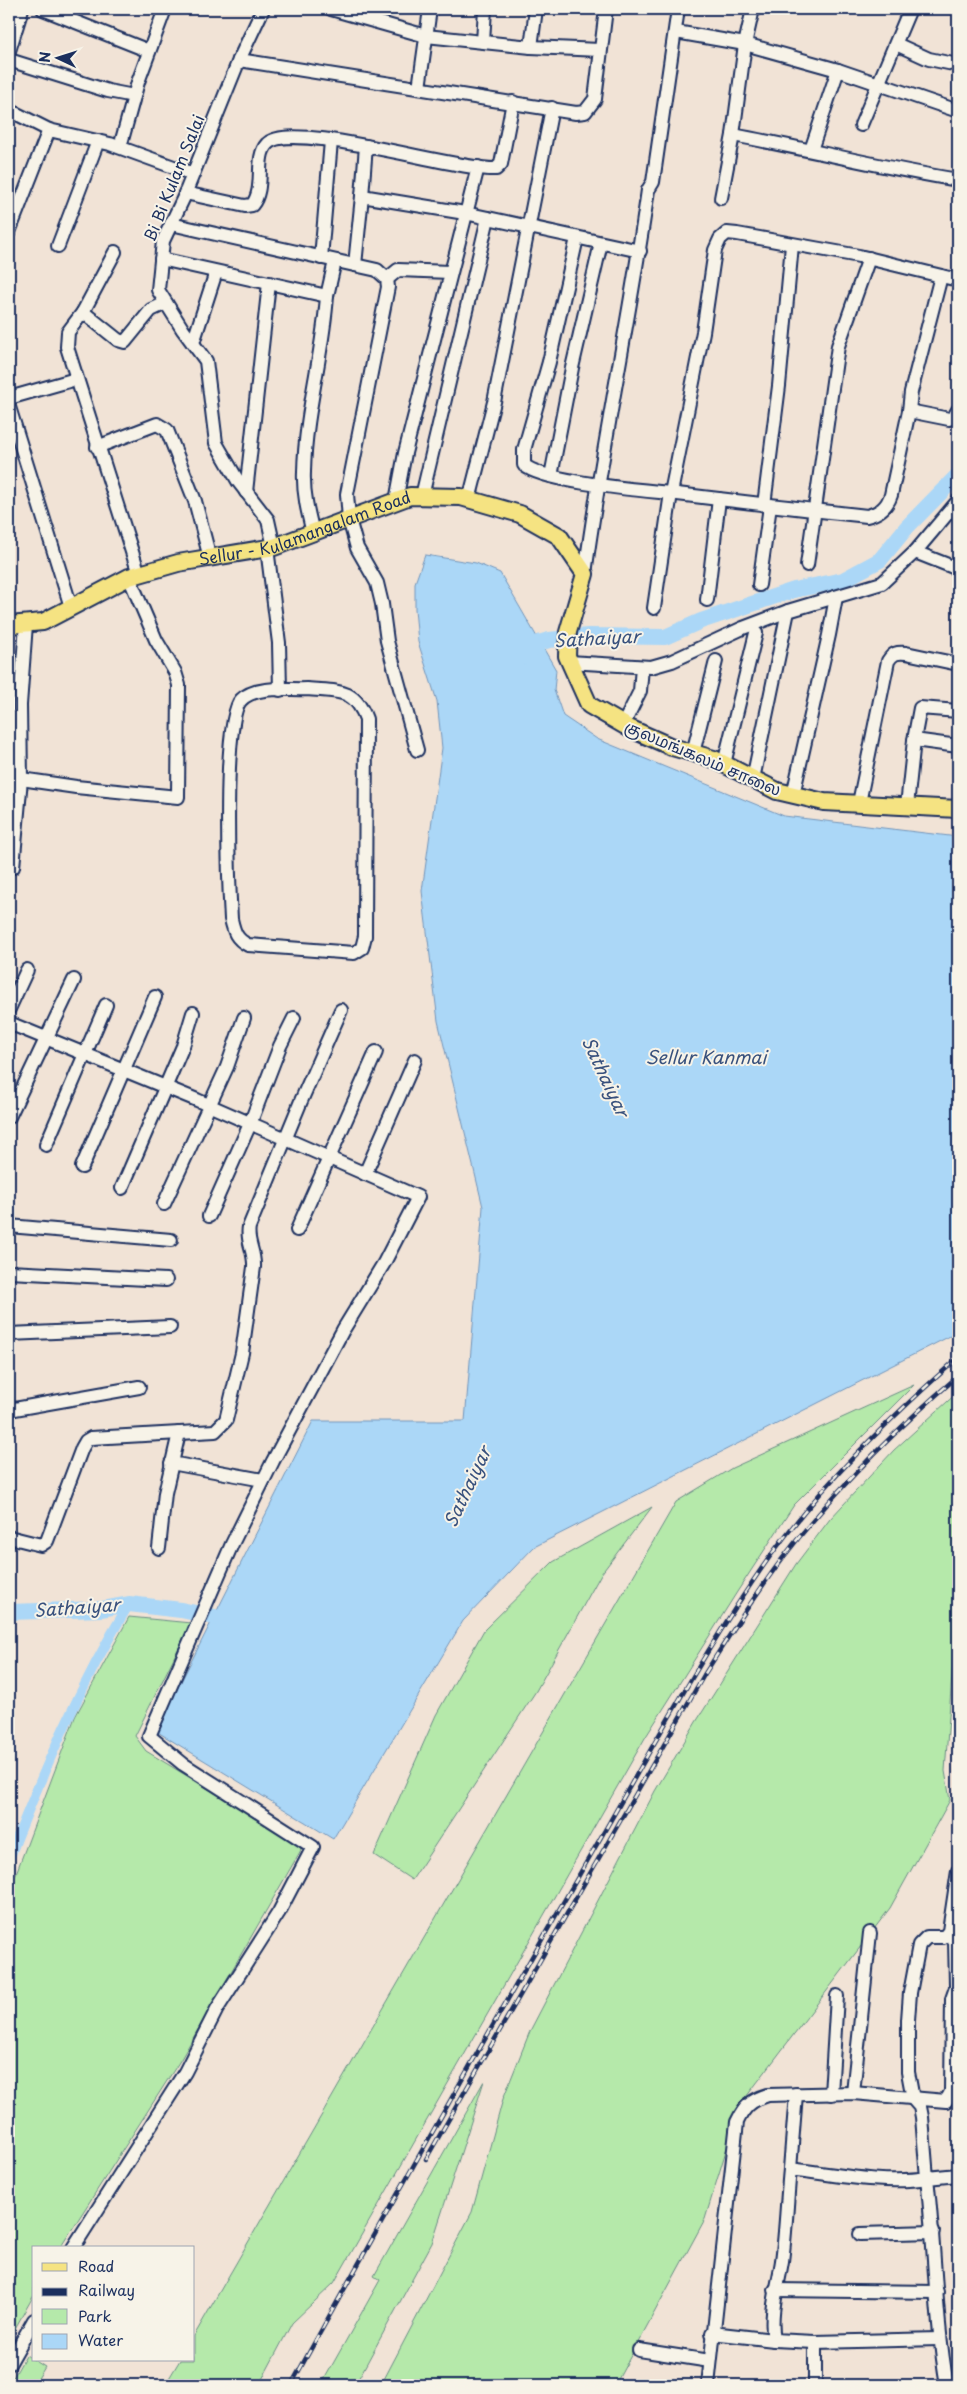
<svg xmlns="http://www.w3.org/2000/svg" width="967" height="2394" font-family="'Playpen Sans','Noto Sans Tamil',sans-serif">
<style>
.green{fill:#b5e9aa;stroke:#688c84}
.water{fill:#abd7f7;stroke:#7194ba}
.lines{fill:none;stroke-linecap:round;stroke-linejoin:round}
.canal{stroke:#abd7f7;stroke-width:10}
.river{stroke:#abd7f7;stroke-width:16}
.minor-casing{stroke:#1b2f5e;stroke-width:16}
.major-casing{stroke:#1b2f5e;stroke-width:20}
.minor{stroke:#f7f3e8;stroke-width:12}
.major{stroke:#f5e382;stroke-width:16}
.rail-casing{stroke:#1b2f5e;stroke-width:4.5}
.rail{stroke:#f7f3e8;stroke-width:2.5;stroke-dasharray:8;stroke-linecap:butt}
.labels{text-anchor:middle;stroke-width:4;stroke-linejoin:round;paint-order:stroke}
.street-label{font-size:16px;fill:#1b2f5e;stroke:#f7f3e8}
.water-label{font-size:18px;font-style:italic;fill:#38517d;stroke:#f7f3e8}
</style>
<rect width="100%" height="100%" fill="#f1e3d6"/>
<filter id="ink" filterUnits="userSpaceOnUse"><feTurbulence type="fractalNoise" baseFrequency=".02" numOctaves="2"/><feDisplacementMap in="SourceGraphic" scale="10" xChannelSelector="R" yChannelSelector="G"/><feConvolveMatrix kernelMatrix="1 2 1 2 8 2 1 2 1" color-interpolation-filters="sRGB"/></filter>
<g filter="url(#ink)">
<g class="green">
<path d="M914,1385L794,1505L737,1592L645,1738L334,2283L292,2323L259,2385H165L180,2360H194V2336L676,1502L732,1468Z"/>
<path d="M958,1392V1593L945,1771L950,1800L890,1908L740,2105L705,2219L615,2385H381L472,2212L503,2099L530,2031L655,1791L696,1722L796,1564L830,1519L894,1450Z"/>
<path d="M652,1507L601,1574L536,1691L412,1880L374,1855L436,1715L484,1630L553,1562Z"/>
<path d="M129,1617L191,1623L135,1736L146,1751L299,1844L301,1850L181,2059L60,2248H34V2295L9,2339V1892L75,1717Z"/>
<path d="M484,2081L432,2243L355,2385H321L380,2280L374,2276Z"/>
<path d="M26,2355L45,2367L34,2385H9Z"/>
</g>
<path class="water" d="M425,555L476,563L500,573L556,670L554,690L563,716L597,739L784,816L958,837V1332L534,1547L463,1621L333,1839L156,1731L313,1421H465L483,1207L438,1021L422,891L442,748L437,701L418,642L415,609V583Z"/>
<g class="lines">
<path class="canal" d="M9,1859C43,1771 80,1685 129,1604"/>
<g class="river">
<path d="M524,657L539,643L549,640L588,636L665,637L701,621L794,590L843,580L880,560L907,527L958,475"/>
<path d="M9,1612L102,1609L129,1604L181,1610L234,1621"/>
</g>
<g class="minor-casing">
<g id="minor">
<path d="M43,9L149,51"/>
<path d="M263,9L239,60L183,199L163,241L158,290L183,330L206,361L216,443L238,481L268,520L274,547"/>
<path d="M331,9L426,36L531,47L600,50"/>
<path d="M676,32L745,44L838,70L958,111"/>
<path d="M483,42L485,9"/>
<path d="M896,44L929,59L958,65"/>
<path d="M531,47L536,9"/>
<path d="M9,51L22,9"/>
<path d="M9,60L108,91L134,96"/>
<path d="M239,60L576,113L585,112L595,99L606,9"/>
<path d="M419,88L430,9"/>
<path d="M9,110L49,130"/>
<path d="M861,125L910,9"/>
<path d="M733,135C808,149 883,168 958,180"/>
<path d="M120,147L138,82L165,9"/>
<path d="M811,150L838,70"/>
<path d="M185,193L245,206L252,205C266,188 254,158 267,144C289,119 459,171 496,169L501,164L513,102"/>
<path d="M362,196L366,146"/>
<path d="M721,198L733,135L745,44L753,9"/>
<path d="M171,224L377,270L387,279L388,287L347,494L349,519L357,548L377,583L382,604L387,641L417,750"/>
<path d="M9,232L49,130L110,144L193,174"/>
<path d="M577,238L549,362L524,450V465C543,482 640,490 669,493C735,501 801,509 867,516C880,513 887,507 891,495L909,411L911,392L941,276"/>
<path d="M58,246L98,141"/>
<path d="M321,258L331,141"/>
<path d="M161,259L327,296C323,355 305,413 304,472C303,493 308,513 313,533"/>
<path d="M355,265L362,196L465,213L640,251"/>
<path d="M387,279L398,270L450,272"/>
<path d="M327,296L335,261"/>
<path d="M83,312L115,252"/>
<path d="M193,343L216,272"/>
<path d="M9,398L76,379"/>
<path d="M9,407L71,607"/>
<path d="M909,411L949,419L954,417L958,410"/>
<path d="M97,447L157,424L167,430L195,501L210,558"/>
<path d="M551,476L572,368L601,243"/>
<path d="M246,492L269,283"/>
<path d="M422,496L488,218"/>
<path d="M469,500L494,402L552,108"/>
<path d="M396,501L405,453L478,167"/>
<path d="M764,505L779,386L792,245"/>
<path d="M267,548L279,643L280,690"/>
<path d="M915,552L958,569"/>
<path d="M807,565L838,346L869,258"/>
<path d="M139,574L67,347L68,332L83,312L118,340L125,342L151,310L166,303"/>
<path d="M585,574C602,445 630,319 648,190L653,182L678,9"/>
<path d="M759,585L770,506"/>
<path d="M707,600L719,499"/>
<path d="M654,608L671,493L703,332L715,250L720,239L727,233L737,234L859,256L958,280"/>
<path d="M26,624L20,705L21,779L76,787L178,797L179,685L175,672L156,640L129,577"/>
<path d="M569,662L651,667L672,661L743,628L788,611"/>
<path d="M307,689C337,692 354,687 366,719L365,936L362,948L354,953L248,945C236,939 234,932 231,919C229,886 222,719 241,700C256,685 288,690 307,689Z"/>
<path d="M623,725L640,691L642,667"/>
<path d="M914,740L958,746"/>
<path d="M693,753L716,661"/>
<path d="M724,764L756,633"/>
<path d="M753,779L788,611L882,583L915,552L958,501"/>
<path d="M793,795L829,635L836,597"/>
<path d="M859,803L888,661C893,653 897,652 906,653L958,664"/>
<path d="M907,806L914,740L920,708L958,711"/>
<path d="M13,867L21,779"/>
<path d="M9,1009L27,970"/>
<path d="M9,1023L197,1100L418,1197L384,1263L343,1330L273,1461L232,1544L149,1736L183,1764L313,1847L279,1912L217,2009L185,2072L73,2248"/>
<path d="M9,1117L74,980"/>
<path d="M46,1145L106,1005"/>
<path d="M82,1167L155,997"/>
<path d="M365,1174L415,1060"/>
<path d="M122,1188L183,1046L193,1013"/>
<path d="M164,1204L227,1067L244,1018"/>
<path d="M209,1216L250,1124L280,1046L294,1018"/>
<path d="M9,1226L171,1240"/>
<path d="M297,1230L376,1052"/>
<path d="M9,1272L166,1280"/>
<path d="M9,1334L170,1327"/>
<path d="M9,1410L139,1387"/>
<path d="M171,1463L263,1480"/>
<path d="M9,1537L41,1545L47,1541L82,1448L86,1441L91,1438L215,1431L226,1420L242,1353L254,1267C255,1251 246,1241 249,1227L301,1101L341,1010"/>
<path d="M159,1548L165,1493L179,1433"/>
<path d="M947,1934L955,1940L956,1985"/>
<path d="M853,2093L870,1933"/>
<path d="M831,2094L837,1996"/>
<path d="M790,2169L796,2094"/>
<path d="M860,2234L933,2232"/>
<path d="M775,2290L937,2292"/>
<path d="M712,2333L774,2340"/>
<path d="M815,2342L939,2339"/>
<path d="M639,2350L710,2361"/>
<path d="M9,2364L34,2320"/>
<path d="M708,2385L737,2122C744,2107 751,2100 768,2095L853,2093L946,2101L951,2092L952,1999L958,1982"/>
<path d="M815,2385V2342L774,2340C769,2313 778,2287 782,2261C786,2230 787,2199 790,2169C832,2174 885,2185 927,2178L922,2117L920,2107L913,2099L908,2072V2020L910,1993L919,1945L927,1937H944L949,1931L958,1871"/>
<path d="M947,2385C935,2317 935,2247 927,2178L958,2175"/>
</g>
</g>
<g class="major-casing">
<g id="major">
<path id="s1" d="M9,625L43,622L129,577L178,563L274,547L410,496L461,497L520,514L559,536L585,574L568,632L567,656L589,705L629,728L672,747L714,759L777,791L824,802L958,809"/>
</g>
</g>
<use href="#minor" class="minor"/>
<use href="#major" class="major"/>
<g class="rail-casing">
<g id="rail">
<path d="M426,2159L704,1675C729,1636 754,1596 782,1559C834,1491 894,1431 958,1376"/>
<path d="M291,2385C388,2210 486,2036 586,1863C646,1760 702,1652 771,1555C824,1482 890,1418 958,1358"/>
</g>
</g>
<use href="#rail" class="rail"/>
</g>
</g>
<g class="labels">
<g class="street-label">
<text transform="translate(174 178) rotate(-68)" y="6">Bi Bi Kulam Salai</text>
<text dy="6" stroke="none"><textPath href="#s1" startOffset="314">Sellur - Kulamangalam Road</textPath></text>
<text transform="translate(703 758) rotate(23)" y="6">குலமங்கலம் சாலை</text>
</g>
<g class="water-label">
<text transform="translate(597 639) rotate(-3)" y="6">Sathaiyar</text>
<text x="706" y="1064">Sellur Kanmai</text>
<text transform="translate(605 1077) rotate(65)" y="6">Sathaiyar</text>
<text transform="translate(468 1487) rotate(-65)" y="6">Sathaiyar</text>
<text transform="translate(77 1608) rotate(-4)" y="6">Sathaiyar</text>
</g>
</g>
<rect width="967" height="2394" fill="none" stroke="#f7f3e8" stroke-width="30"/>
<rect x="15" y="15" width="937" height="2364" fill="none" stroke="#1b2f5e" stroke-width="2" filter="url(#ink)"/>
<rect x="32" y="2246" width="162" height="115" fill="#f7f3e8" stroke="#9fa5b1"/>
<rect x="42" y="2263" width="25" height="8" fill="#f5e382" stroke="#9fa5b1"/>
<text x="78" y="2272" font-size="15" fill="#1b2f5e">Road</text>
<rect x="42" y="2288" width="25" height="8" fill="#1b2f5e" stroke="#9fa5b1"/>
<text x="78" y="2296" font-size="15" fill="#1b2f5e">Railway</text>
<rect x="42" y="2309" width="25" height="15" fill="#b5e9aa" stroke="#9fa5b1"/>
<text x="78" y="2322" font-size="15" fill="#1b2f5e">Park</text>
<rect x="42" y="2334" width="25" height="15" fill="#abd7f7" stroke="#9fa5b1"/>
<text x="78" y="2346" font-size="15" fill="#1b2f5e">Water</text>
<g transform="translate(58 58) rotate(274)" stroke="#f7f3e8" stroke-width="4" paint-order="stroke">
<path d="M0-4L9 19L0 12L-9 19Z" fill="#1b2f5e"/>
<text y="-8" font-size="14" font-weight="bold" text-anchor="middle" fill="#1b2f5e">N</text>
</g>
</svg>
